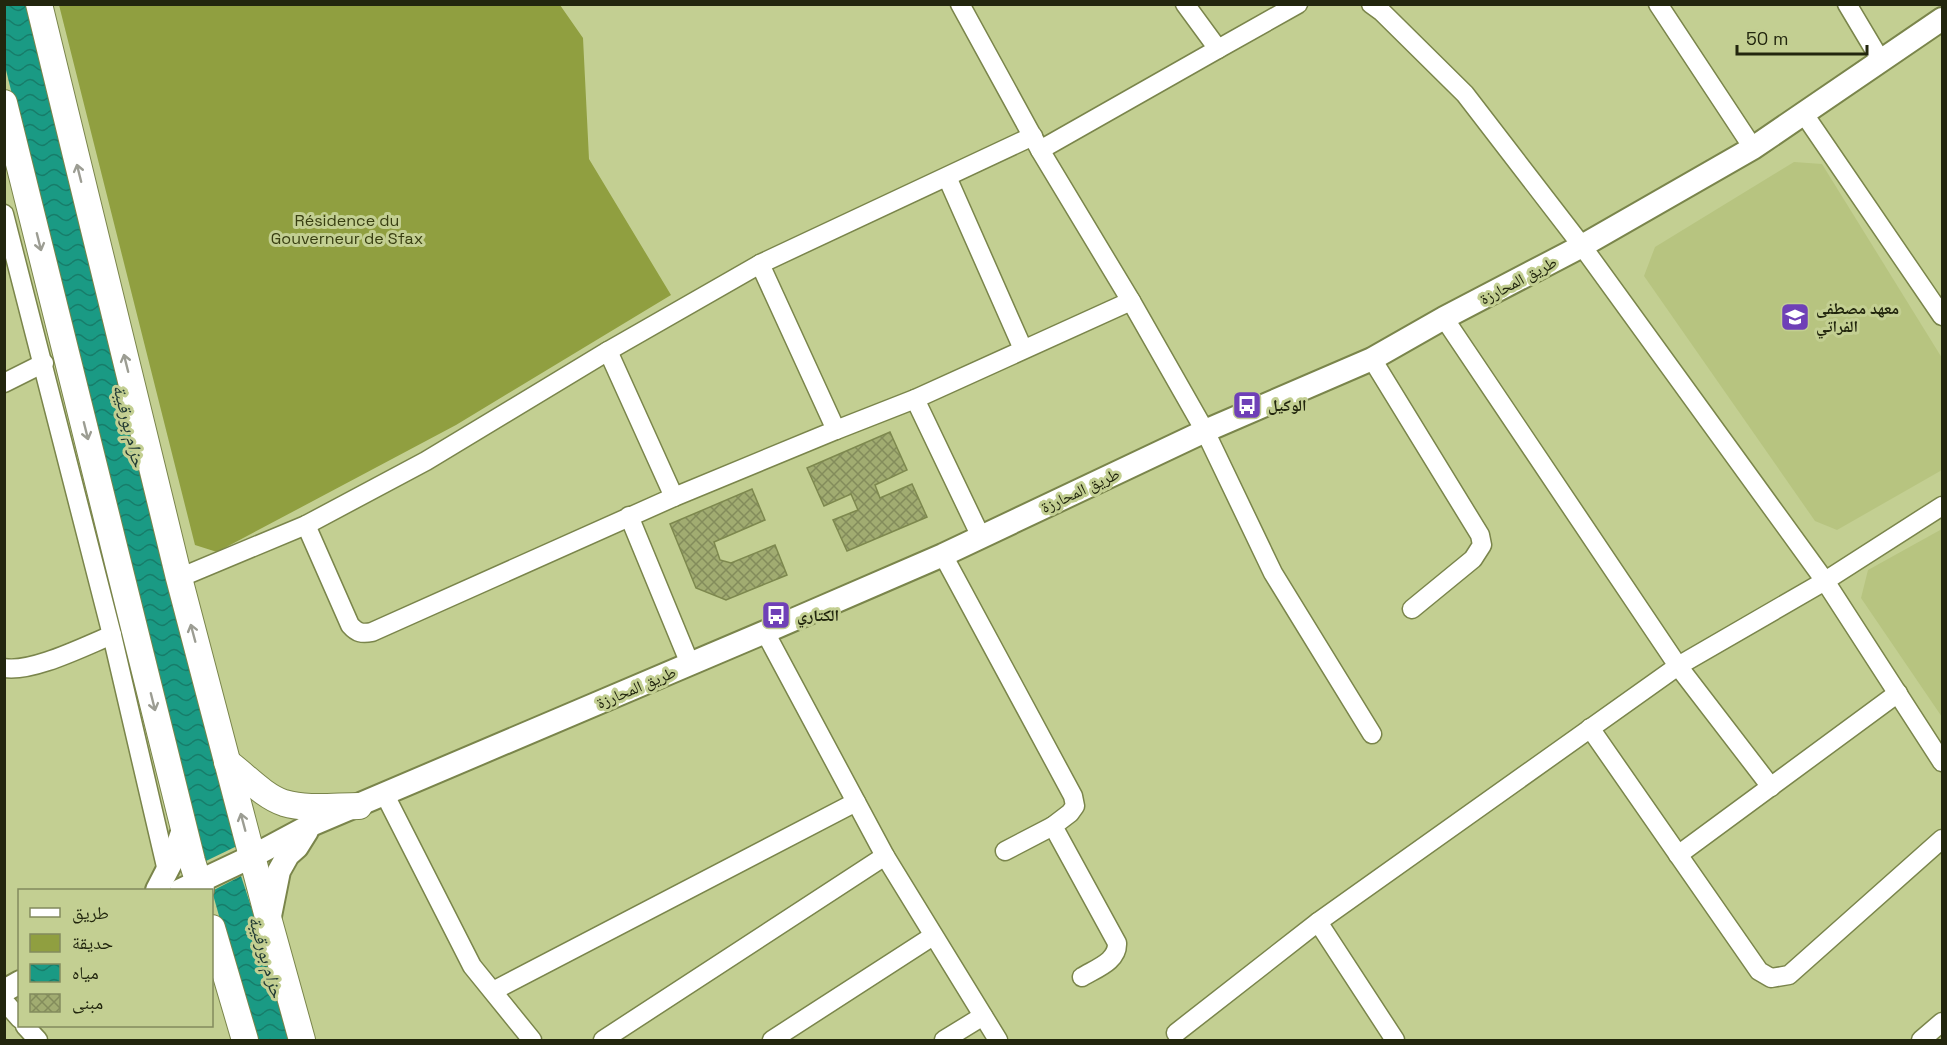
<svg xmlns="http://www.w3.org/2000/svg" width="1947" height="1045" font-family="'Space Grotesk','Noto Naskh Arabic',sans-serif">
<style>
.built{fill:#b7c480}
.green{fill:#909f40}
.water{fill:url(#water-waves)}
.building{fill:url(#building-cross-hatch);stroke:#7d884e;stroke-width:1.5}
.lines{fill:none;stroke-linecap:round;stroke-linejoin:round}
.minor-casing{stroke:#7a854b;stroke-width:21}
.major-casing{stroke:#7a854b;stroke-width:26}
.highway-casing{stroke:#7a854b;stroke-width:28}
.minor{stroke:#fff;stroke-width:18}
.major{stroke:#fff;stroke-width:22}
.highway{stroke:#fff;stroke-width:26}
.oneway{stroke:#9c9d93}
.labels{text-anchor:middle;stroke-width:6;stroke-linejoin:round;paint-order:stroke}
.park-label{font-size:16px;fill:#383e11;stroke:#c3cf92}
.street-label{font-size:16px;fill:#22260e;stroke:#c3cf92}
.poi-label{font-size:16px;font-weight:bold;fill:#22260e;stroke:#c3cf92;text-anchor:start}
.water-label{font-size:18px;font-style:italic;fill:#213a34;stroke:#c3cf92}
</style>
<defs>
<pattern id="water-waves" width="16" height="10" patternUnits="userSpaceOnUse" patternTransform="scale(1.5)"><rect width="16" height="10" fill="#1a9a84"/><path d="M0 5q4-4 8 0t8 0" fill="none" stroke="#177d6a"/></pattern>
<pattern id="building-cross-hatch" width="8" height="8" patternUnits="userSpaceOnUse" patternTransform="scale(1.5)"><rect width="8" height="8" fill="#a1ac71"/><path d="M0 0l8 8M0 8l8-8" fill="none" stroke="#838c5b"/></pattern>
</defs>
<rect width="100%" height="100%" fill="#c3cf92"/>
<g class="built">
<path d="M1794,162L1822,164L1942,358V470L1837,530L1815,521L1644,276L1655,247Z"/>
<path d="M1942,529V528V717L1861,598L1868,570Z"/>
</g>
<path class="green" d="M59,5H560L583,38L589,159L671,295L456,425L217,552L195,545Z"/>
<g class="water">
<path d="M4,5H26L47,81L237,846L206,861L183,786L5,66Z"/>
<path d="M241,876L266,952L293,1040H254L212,891Z"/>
</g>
<g class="building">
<path d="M890,432L907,470L875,485L880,498L912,484L927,517L847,551L833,520L858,510L851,494L824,506L807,468Z"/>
<path d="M752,489L765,520L714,542L720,560L731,563L775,545L787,575L726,600L696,588L670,524Z"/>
</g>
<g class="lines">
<g class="minor-casing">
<g id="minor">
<path d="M960,4L1040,150L1131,301L1205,431L1273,573L1372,734"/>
<path d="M1185,4L1218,49L1298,4"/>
<path d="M1371,4L1382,12L1465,94L1582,246L1825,581L1942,762"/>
<path d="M1658,4L1753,148"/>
<path d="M1847,4L1881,61"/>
<path d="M1804,114L1942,316"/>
<path d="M1040,150L1218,49"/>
<path d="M947,177L1023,349"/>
<path d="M4,214L112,635L167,871"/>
<path d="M1444,318L1678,666L1771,787"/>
<path d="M1372,359L1480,535L1482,545L1473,559L1412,609"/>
<path d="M4,383L44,363"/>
<path d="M915,399L981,537"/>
<path d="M836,430L915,399L1131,301"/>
<path d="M674,497L836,430L760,264"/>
<path d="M629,516L690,664"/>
<path d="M306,525L350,625C357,633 362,634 372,632L674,497L608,351"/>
<path d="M943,555L1073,796L1075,806L1070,813L1053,826L1117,943C1118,961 1097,968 1082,977"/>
<path d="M179,578L306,525L426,461L608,351L760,264L1033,136"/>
<path d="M765,632L885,856L998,1040"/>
<path d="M4,668C32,673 85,646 112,635"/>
<path d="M1590,728L1759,971L1771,978L1789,975L1942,839"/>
<path d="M385,795L472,966L532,1040"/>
<path d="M1005,851L1053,826"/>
<path d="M1678,855L1898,693"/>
<path d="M1318,922L1678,666L1825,581L1942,506"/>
<path d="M493,991L856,802"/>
<path d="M4,1001L20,1019"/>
<path d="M25,1026L38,1040"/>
<path d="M1176,1033L1318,922L1395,1040"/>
<path d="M603,1040L885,856"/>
<path d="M772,1040L933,936"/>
<path d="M944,1040L983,1016"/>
<path d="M1921,1040L1942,1022"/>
</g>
</g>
<g class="major-casing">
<g id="major">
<path d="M157,890L172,861L184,827"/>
<path d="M181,890L253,856L311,825L765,632L943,555L1205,431L1372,359L1444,318L1582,246L1753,148L1942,19"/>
<path d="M269,921L279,871L288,855L297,847L307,831"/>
<path d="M4,991L20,982"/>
</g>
</g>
<g class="highway-casing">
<g id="highway">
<path d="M39,4L179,578L269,921L302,1040"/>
<path d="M4,103L192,861L201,890"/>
<path d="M227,762C245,775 263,796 284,803C307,810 335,806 359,806"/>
<path d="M212,928L245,1040"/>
</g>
</g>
<use href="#minor" class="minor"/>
<use href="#major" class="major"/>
<use href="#highway" class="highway"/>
</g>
<defs><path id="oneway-shaft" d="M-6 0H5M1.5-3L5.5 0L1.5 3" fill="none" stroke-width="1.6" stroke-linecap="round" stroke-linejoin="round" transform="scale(1.5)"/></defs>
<g class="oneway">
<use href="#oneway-shaft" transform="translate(79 173) rotate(-104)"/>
<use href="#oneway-shaft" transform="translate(39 242) rotate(76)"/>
<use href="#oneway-shaft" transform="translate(126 363) rotate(-104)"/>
<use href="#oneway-shaft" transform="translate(86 431) rotate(76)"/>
<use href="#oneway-shaft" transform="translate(193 633) rotate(-105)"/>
<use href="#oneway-shaft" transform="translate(153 702) rotate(76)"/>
<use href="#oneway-shaft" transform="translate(243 822) rotate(-105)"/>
</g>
<defs>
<g id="school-square" transform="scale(1.5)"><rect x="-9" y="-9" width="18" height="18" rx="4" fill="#6f40b7" stroke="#c3cf92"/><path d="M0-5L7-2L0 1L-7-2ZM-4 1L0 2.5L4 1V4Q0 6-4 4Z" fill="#fff"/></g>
<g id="bus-square" transform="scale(1.5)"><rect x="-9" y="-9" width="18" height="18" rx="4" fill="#6f40b7" stroke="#c3cf92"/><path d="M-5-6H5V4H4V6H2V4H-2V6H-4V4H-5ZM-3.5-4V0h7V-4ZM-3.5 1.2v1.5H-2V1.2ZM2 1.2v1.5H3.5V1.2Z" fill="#fff"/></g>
</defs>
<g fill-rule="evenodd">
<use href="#school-square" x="1795" y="317"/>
<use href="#bus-square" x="1247" y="405"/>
<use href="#bus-square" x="776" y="615"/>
</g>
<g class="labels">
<g class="park-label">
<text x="347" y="226">Résidence du<tspan x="347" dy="18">Gouverneur de Sfax</tspan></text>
</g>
<g class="street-label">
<text transform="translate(1518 280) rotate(-28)" y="6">طريق المحارزة</text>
<text transform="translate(1080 490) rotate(-25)" y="6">طريق المحارزة</text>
<text transform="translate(636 687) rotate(-23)" y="6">طريق المحارزة</text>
</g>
<g class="poi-label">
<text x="1816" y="314">معهد مصطفى<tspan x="1816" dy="18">الفراتي</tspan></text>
<text x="1268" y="411">الوكيل</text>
<text x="797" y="621">الكتاري</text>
</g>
<g class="water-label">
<text transform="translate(129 426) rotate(76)" y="6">حزام بورقيبة</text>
<text transform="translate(266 957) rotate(74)" y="6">حزام بورقيبة</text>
</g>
</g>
<rect width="1947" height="1045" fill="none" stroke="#22260e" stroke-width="12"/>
<rect x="18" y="889" width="195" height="138" fill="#c3cf92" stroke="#838b5d" stroke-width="1.5"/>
<rect x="30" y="908" width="30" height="9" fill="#ffffff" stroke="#838b5d" stroke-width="1.5"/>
<text x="72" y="919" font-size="18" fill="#22260e">طريق</text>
<rect x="30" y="934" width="30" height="18" fill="#909f40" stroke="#838b5d" stroke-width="1.5"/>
<text x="72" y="949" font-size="18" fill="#22260e">حديقة</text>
<rect x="30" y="964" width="30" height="18" fill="url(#water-waves)" stroke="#838b5d" stroke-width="1.5"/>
<text x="72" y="979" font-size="18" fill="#22260e">مياه</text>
<rect x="30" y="994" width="30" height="18" fill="url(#building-cross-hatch)" stroke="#838b5d" stroke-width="1.5"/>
<text x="72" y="1009" font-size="18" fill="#22260e">مبنى</text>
<path d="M1737 45v9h130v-9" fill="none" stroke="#22260e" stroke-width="3"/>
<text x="1746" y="45" font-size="18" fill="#22260e" stroke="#c3cf92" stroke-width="4.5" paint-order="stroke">50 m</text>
</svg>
